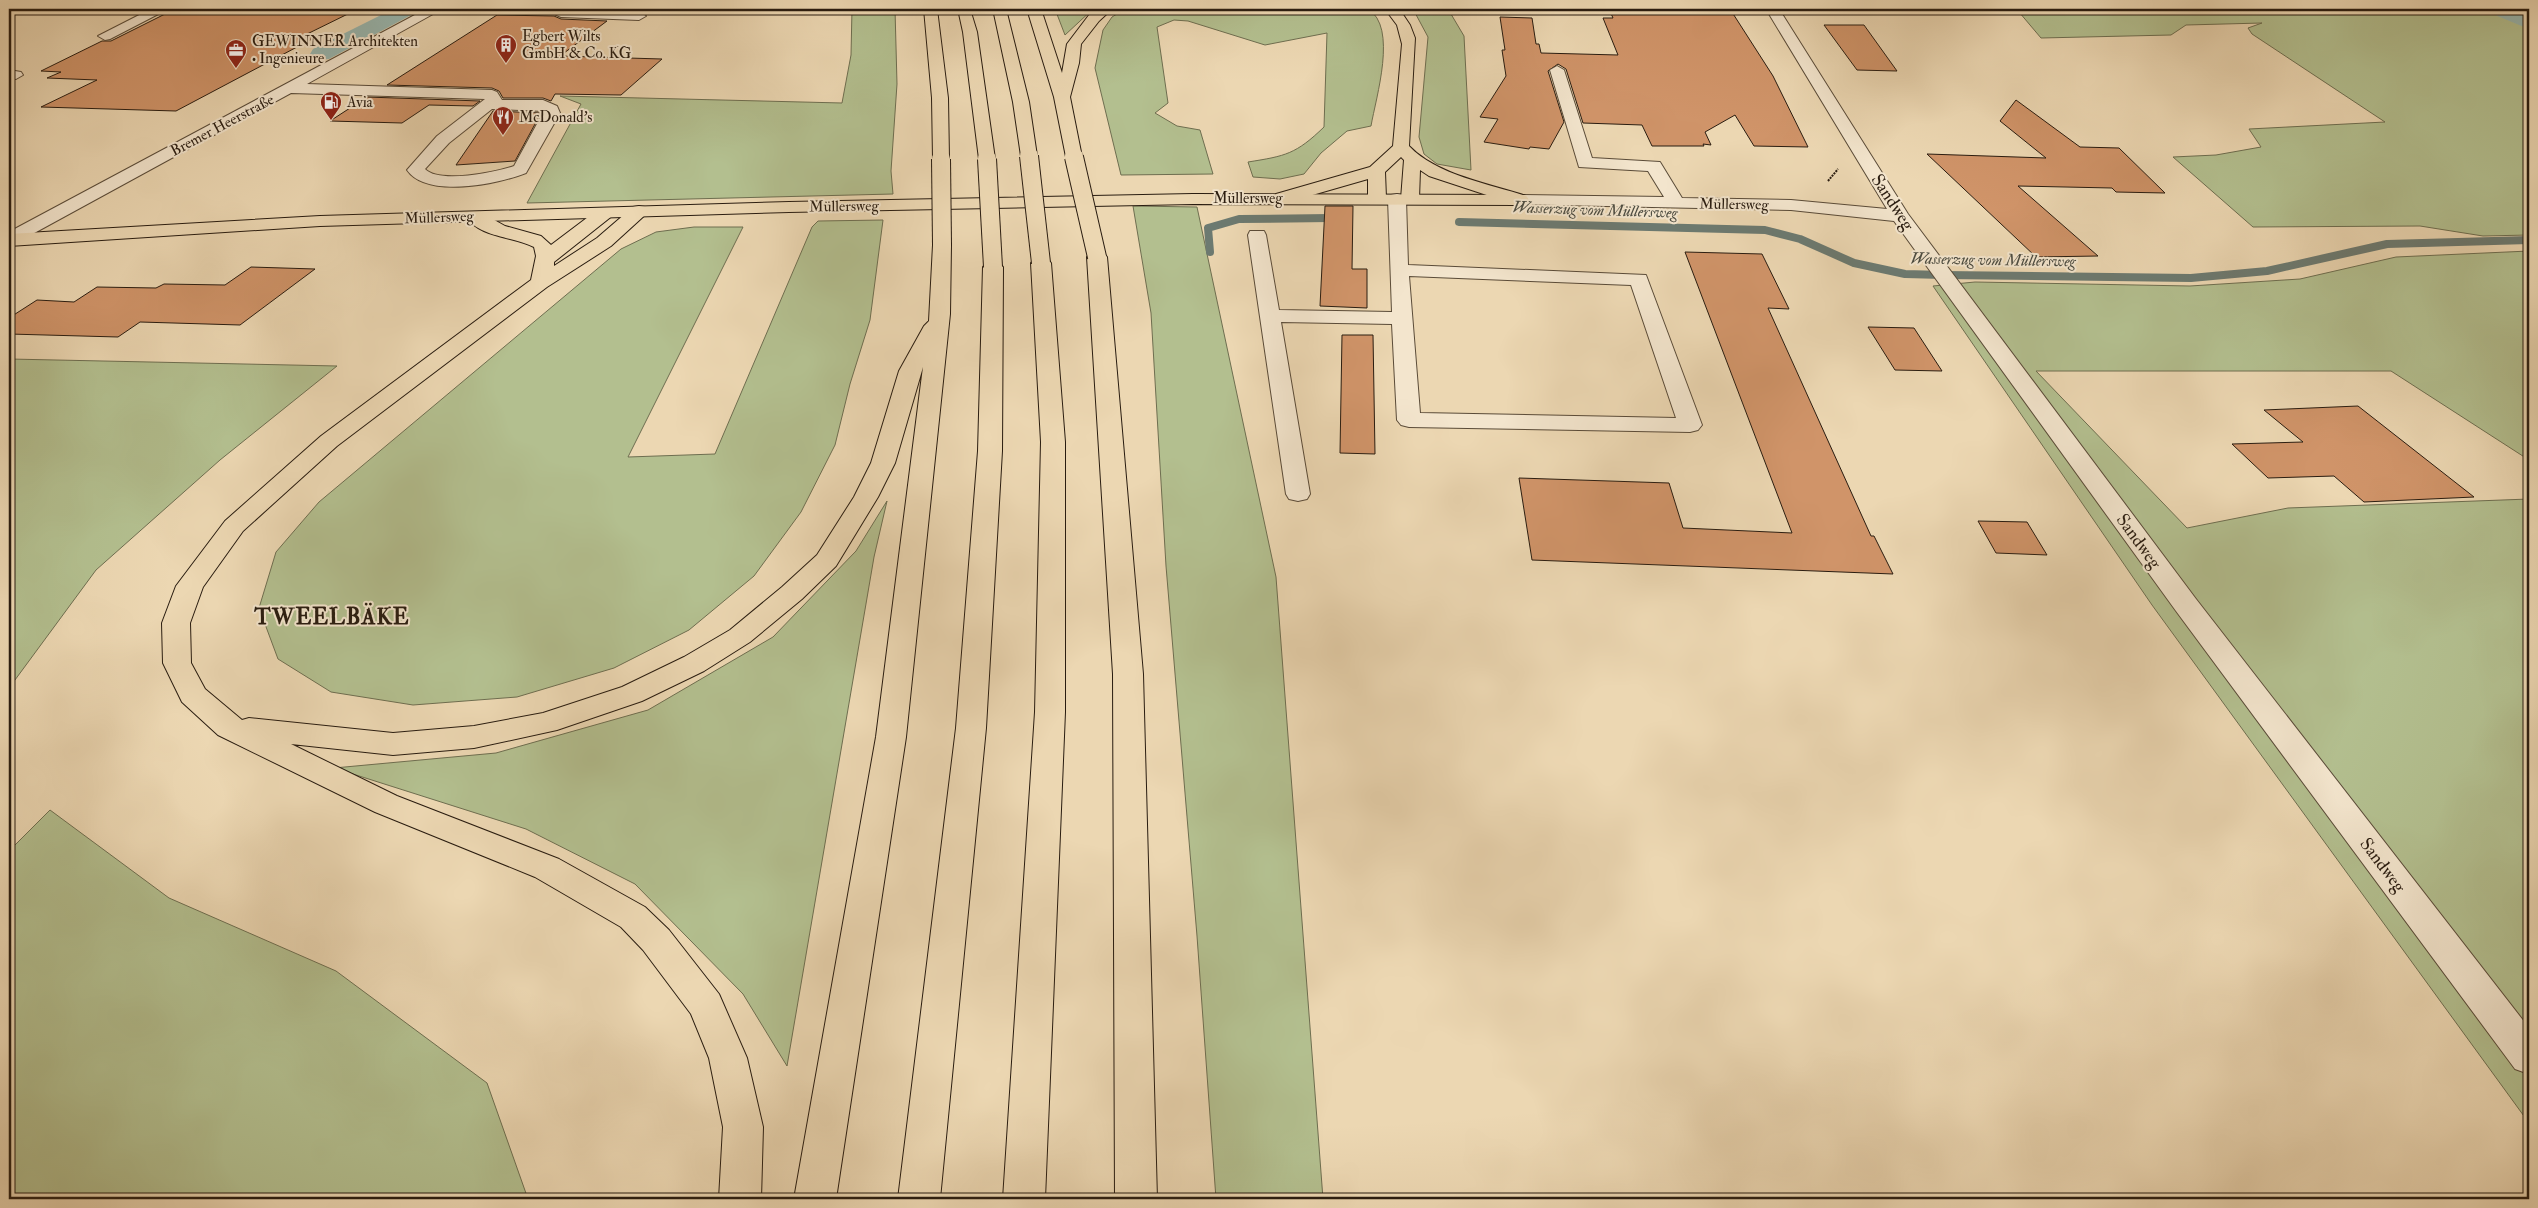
<svg xmlns="http://www.w3.org/2000/svg" width="2538" height="1208" font-family="'IM FELL Double Pica',serif">
<style>
.green{fill:#b3bf8f;stroke:#6e6e50}
.lines{fill:none;stroke-linecap:round;stroke-linejoin:round}
.stream{stroke:#6c7a71;stroke-width:8}
.canal{fill:#99b8b1;fill-rule:evenodd}
.building{fill:#d09469;stroke:#291c10}
.minor-casing{stroke:#5a4b38;stroke-width:2}
.major-casing{stroke:#291c10;stroke-width:2}
.highway-casing{stroke:#291c10;stroke-width:2}
.path{stroke:#291c10;stroke-width:2;stroke-dasharray:2 1;stroke-linecap:butt}
.minor{fill:#f3e5cd;fill-rule:evenodd}
.major{fill:#ecd7b2;fill-rule:evenodd}
.highway{fill:#ecd7b2;fill-rule:evenodd}
.highway-bridge-casing{stroke:#291c10;stroke-width:20;stroke-linecap:butt}
.highway-bridge{stroke:#ecd7b2;stroke-width:18}
.labels{text-anchor:middle;stroke-width:4;stroke-linejoin:round;paint-order:stroke}
.far-poi-label{font-size:15px;fill:#291c10;stroke:#f3e5cd;text-anchor:start}
.far-street-label{font-size:15px;fill:#291c10;stroke:#f3e5cd}
.far-water-label{font-size:16px;font-style:italic;fill:#4b4b40;stroke:#f3e5cd}
.street-label{font-size:18px;fill:#291c10;stroke:#f3e5cd}
.district-label{font-size:22px;font-weight:bold;letter-spacing:1px;fill:#291c10;stroke:#f3e5cd}
</style>
<rect width="100%" height="100%" fill="#ecd7b2"/>
<filter id="stains"><feTurbulence type="fractalNoise" baseFrequency=".004" numOctaves="4"/><feColorMatrix values="0 0 0 0 .2 0 0 0 0 .09 0 0 0 0 .02 0 0 0 .5 -.17"/></filter>
<radialGradient id="worn" r=".72"><stop offset=".6" stop-color="#630" stop-opacity="0"/><stop offset="1" stop-color="#630" stop-opacity=".3"/></radialGradient>
<g class="green">
<path d="M852,9H895L897,84L891,171L893,194L527,203L581,104L560,96L842,103L851,55Z"/>
<path d="M1055,9H1093L1065,35Z"/>
<path d="M1125,9H1368C1398,27 1376,97 1371,126L1347,131L1321,153L1304,174L1280,179L1253,177L1248,162C1286,156 1296,154 1324,127L1327,33L1265,45L1188,21L1174,20L1157,27L1168,103L1155,113L1177,126L1200,130L1213,174L1121,175L1095,68L1103,30L1112,17Z"/>
<path d="M1413,9H1448L1464,36L1471,170L1437,164L1424,154L1419,137L1428,37Z"/>
<path d="M2095,9H2488L2500,14H2515L2505,9H2529V235L2483,236L2420,226L2253,227L2173,157L2216,155L2261,147L2249,129L2385,122L2252,34L2248,28L2262,23L2186,25L2171,35L2041,38L2019,12L2097,11Z"/>
<path d="M1133,206L1197,207L1276,577L1323,1199H1216L1197,936L1166,566L1151,313Z"/>
<path d="M883,220L870,320L850,384L835,445L801,512L754,576L689,630L614,668L517,697L413,705L331,692L278,659L259,608L276,552L319,502L621,249L656,232L694,227H743L628,457L715,454L812,227L818,221Z"/>
<path d="M2529,251V460L2391,371H2036L2187,528L2288,508L2529,499V1123L2152,605L1933,286L1975,282L2190,286L2300,279L2396,257Z"/>
<path d="M9,359L337,366L220,460L96,570L12,684L9,683Z"/>
<path d="M887,501L874,557L787,1066L743,994L635,884L526,829L334,768L496,753L648,710L773,637L856,551Z"/>
<path d="M50,810L169,898L336,971L487,1083L528,1199H9V851Z"/>
</g>
<g class="lines">
<g class="stream">
<path d="M1459,222L1765,230L1800,239L1854,263L1905,274L1943,275L2191,278L2267,271L2387,244L2529,240"/>
<path d="M1210,252L1208,228L1239,219L1330,218"/>
</g>
<g class="canal">
<path d="M393,9H418L415,13L329,59L321,60L313,59L310,54L313,49Z"/>
<path d="M2487,9H2513L2529,16V29L2490,13Z"/>
</g>
</g>
<g class="building">
<path d="M175,9H358L301,37L314,38L176,111L41,107L97,80L47,78L61,72L41,71L102,41H111Z"/>
<path d="M1609,9H1730L1773,76L1808,147L1754,146L1735,115L1705,132L1711,145L1703,144L1704,146H1652L1642,125L1583,123L1566,69L1558,64L1548,71L1564,122L1549,149L1530,147L1529,149L1484,142L1498,119L1480,117L1506,76L1502,50H1505L1500,17L1532,18L1536,44H1539L1541,53L1618,55L1603,18H1613Z"/>
<path d="M497,15L554,16L561,19L607,21L560,56L662,59L621,95L555,94L551,101L543,98H503L499,91L492,88L387,85Z"/>
<path d="M1824,25H1864L1897,71L1857,70Z"/>
<path d="M367,97L480,101L473,106L429,105L402,123L330,121Z"/>
<path d="M2016,100L2080,147L2119,148L2165,193L2116,192L2112,188L2018,186L2098,256L2036,257L1927,154L2046,158L2000,121Z"/>
<path d="M493,111L541,113L515,161L456,165Z"/>
<path d="M1325,206H1353L1352,269H1367V308L1320,306Z"/>
<path d="M1685,252L1762,254L1789,309L1768,308L1871,536H1874L1893,574L1532,560L1519,478L1669,483L1683,528L1792,533Z"/>
<path d="M251,267L315,269L240,325L140,322L118,337L9,334V318L37,300L74,302L97,287L156,288L164,284L225,285Z"/>
<path d="M1868,327L1914,328L1942,371L1895,370Z"/>
<path d="M1342,335H1373L1375,454L1340,453Z"/>
<path d="M2358,406L2474,497L2364,502L2334,476L2268,478L2232,444L2303,442L2264,410Z"/>
<path d="M1978,521L2027,522L2047,555L1996,553Z"/>
</g>
<g class="lines">
<g class="minor-casing">
<g id="minor">
<path d="M151,9H168L110,39L105,40L98,36Z"/>
<path d="M426,9H442L307,84L492,90L497,92L502,100H543L557,106L560,113L526,173C498,184 427,199 407,170L437,136L485,99L291,93L16,243L9,245V232ZM492,109L544,111L514,166C496,172 439,184 425,169L449,143Z"/>
<path d="M543,9L639,12L646,16L639,20L561,17Z"/>
<path d="M1766,9H1779L1908,214L2196,599L2529,1028V1074L2515,1069L2176,611L1894,221L1791,210L1514,204L1511,200L1514,196L1520,195L1664,197L1648,171L1579,167L1550,70L1557,66L1564,70L1592,158L1660,162L1682,198L1791,200L1887,209Z"/>
<path d="M9,70L21,72L23,75L16,79L9,78Z"/>
<path d="M1397,194L1403,195L1406,199L1408,265L1646,275L1702,425L1698,430L1690,432L1409,427L1401,425L1397,420L1392,324L1281,322L1310,494L1307,499L1298,501L1289,499L1286,494L1248,235L1250,231H1264L1266,235L1279,310L1392,312L1388,199L1391,195ZM1409,276L1631,285L1676,418L1420,413Z"/>
</g>
</g>
<g class="major-casing">
<path id="major" d="M1193,194L1520,195L1526,196L1529,200L1526,204L1520,205L1193,204L789,212L320,226L9,246V234L320,216L789,202Z"/>
</g>
<g class="highway-casing">
<g id="highway">
<path d="M924,9H937L948,98L949,159L947,163H935L933,159L932,98Z"/>
<path d="M958,9H970L977,32L995,159L993,163H981L979,159L963,32Z"/>
<path d="M993,9H1006L1029,102L1037,156L1035,160L1029,161L1021,156L1013,102Z"/>
<path d="M1027,9H1041L1062,73L1067,44L1089,15L1097,9H1112L1099,21L1081,44L1079,63L1070,97L1082,157L1080,161H1068L1066,157L1054,97Z"/>
<path d="M1385,9L1400,10L1410,25L1415,38L1409,146C1436,175 1490,184 1526,196L1529,200L1526,204H1514L1429,176L1420,170L1419,199L1416,203H1404L1401,199L1404,160L1401,157L1385,172L1386,198L1383,202H1371L1368,198V179L1288,202H1276L1273,198L1276,194L1370,167L1393,146L1402,44L1397,25Z"/>
<path d="M639,206L645,207L648,211L645,215L611,246L547,287L337,446L243,531L203,587L190,623L191,663L205,689L242,720L249,718L393,733L474,726L543,713L622,687L684,657L730,630L782,587L817,555L854,497L871,463L899,371L924,326L929,321L933,245L935,241H949L951,245L950,314L906,737L836,1199H794L876,737L923,367L895,463L878,497L836,566L802,599L750,642L704,671L642,701L557,730L474,748L393,755L291,744L397,796L559,859L645,907L669,930L719,994L747,1058L763,1127L761,1199H719L723,1127L709,1058L691,1014L643,950L621,927L535,877L375,812L218,735L182,702L163,663L162,623L176,586L225,521L321,436L531,280L536,256L534,247C513,236 480,238 465,216L468,212H480L505,226L541,236L551,245L600,208H612L615,212L612,216L554,262V266L597,238L633,207Z"/>
<path d="M1097,251L1104,253L1107,257L1143,674L1157,1199H1115L1113,674L1087,257L1090,253Z"/>
<path d="M1041,257L1048,259L1051,263L1065,442V712L1045,1199H1003L1035,712L1041,442L1031,263L1034,259Z"/>
<path d="M993,261L1000,263L1003,267L1002,451L986,728L940,1199H898L956,728L978,451L983,267L986,263Z"/>
</g>
</g>
<path class="path" d="M1828,181L1838,169"/>
<use href="#minor" class="minor"/>
<use href="#major" class="major"/>
<use href="#highway" class="highway"/>
<g class="highway-bridge-casing">
<g id="highway-bridge">
<path d="M1029,156L1041,263"/>
<path d="M1074,157L1097,257"/>
<path d="M941,159L942,245"/>
<path d="M987,159L993,267"/>
</g>
</g>
<use href="#highway-bridge" class="highway-bridge"/>
</g>
<defs>
<g id="building-pin" transform="scale(1.125)"><path d="M0 17L-7.5 6A9.5 9.5 0 1 1 7.5 6Z" fill="#8f2418" stroke="#f3e5cd"/><path d="M-4-6H4V6H1V3H-1V6H-4ZM-2.5-4.3h1.7v1.8h-1.7ZM.8-4.3h1.7v1.8H.8ZM-2.5-1h1.7V.8h-1.7ZM.8-1h1.7V.8H.8Z" fill="#fff"/></g>
<g id="office-pin" transform="scale(1.125)"><path d="M0 17L-7.5 6A9.5 9.5 0 1 1 7.5 6Z" fill="#8f2418" stroke="#f3e5cd"/><path d="M-6-3h4V-5.5h4V-3h4V5H-6ZM-1-4.5V-3h2v-1.5ZM-6 0V1H6V0Z" fill="#fff"/></g>
<g id="fuel-pin" transform="scale(1.125)"><path d="M0 17L-7.5 6A9.5 9.5 0 1 1 7.5 6Z" fill="#8f2418" stroke="#f3e5cd"/><path d="M-5.5-6h7V0h2V4h1.3V-2.5L3-4.5l.8-.8L6-3V5H2.5V1h-1V6h-7ZM-4.2-4.7v3.2H.2V-4.7Z" fill="#fff"/></g>
<g id="restaurant-pin" transform="scale(1.125)"><path d="M0 17L-7.5 6A9.5 9.5 0 1 1 7.5 6Z" fill="#8f2418" stroke="#f3e5cd"/><path d="M-5-6h1v4h1v-4h1v4h1v-4h1v5L-1.5 .5V6h-2V.5L-5-1ZM5-6V6H3V1.5H1.5Q1.5-4 5-6Z" fill="#fff"/></g>
</defs>
<g fill-rule="evenodd">
<use href="#building-pin" x="506" y="45"/>
<use href="#office-pin" x="236" y="50"/>
<use href="#fuel-pin" x="331" y="102"/>
<use href="#restaurant-pin" x="503" y="117"/>
</g>
<g class="labels">
<g class="far-poi-label">
<text x="522" y="41">Egbert Wilts<tspan x="522" dy="17">GmbH &amp; Co. KG</tspan></text>
<text x="252" y="46">GEWINNER Architekten<tspan x="252" dy="17">• Ingenieure</tspan></text>
<text x="347" y="107">Avia</text>
<text x="519" y="122">McDonald's</text>
</g>
<g class="far-street-label">
<text transform="translate(222 125) rotate(-28)" y="5">Bremer Heerstraße</text>
<text x="1248" y="203">Müllersweg</text>
<text transform="translate(1734 204) rotate(1)" y="5">Müllersweg</text>
<text transform="translate(844 206) rotate(-1)" y="5">Müllersweg</text>
<text transform="translate(439 217) rotate(-2)" y="5">Müllersweg</text>
</g>
<g class="far-water-label">
<text transform="translate(1595 209) rotate(2)" y="6">Wasserzug vom Müllersweg</text>
<text transform="translate(1993 259) rotate(1)" y="6">Wasserzug vom Müllersweg</text>
</g>
<g class="street-label">
<text transform="translate(1893 202) rotate(57)" y="6">Sandweg</text>
<text transform="translate(2139 541) rotate(54)" y="6">Sandweg</text>
<text transform="translate(2383 865) rotate(53)" y="6">Sandweg</text>
</g>
<g class="district-label">
<text x="332" y="624">TWEELBÄKE</text>
</g>
</g>
<rect width="2538" height="1208" fill="none" stroke="#ecd7b2" stroke-width="30"/>
<rect x="10" y="10" width="2518" height="1188" fill="none" stroke="#291c10" stroke-width="2.5"/>
<rect x="15" y="15" width="2508" height="1178" fill="none" stroke="#291c10"/>
<rect width="100%" height="100%" filter="url(#stains)"/>
<rect width="100%" height="100%" fill="url(#worn)"/>
</svg>
